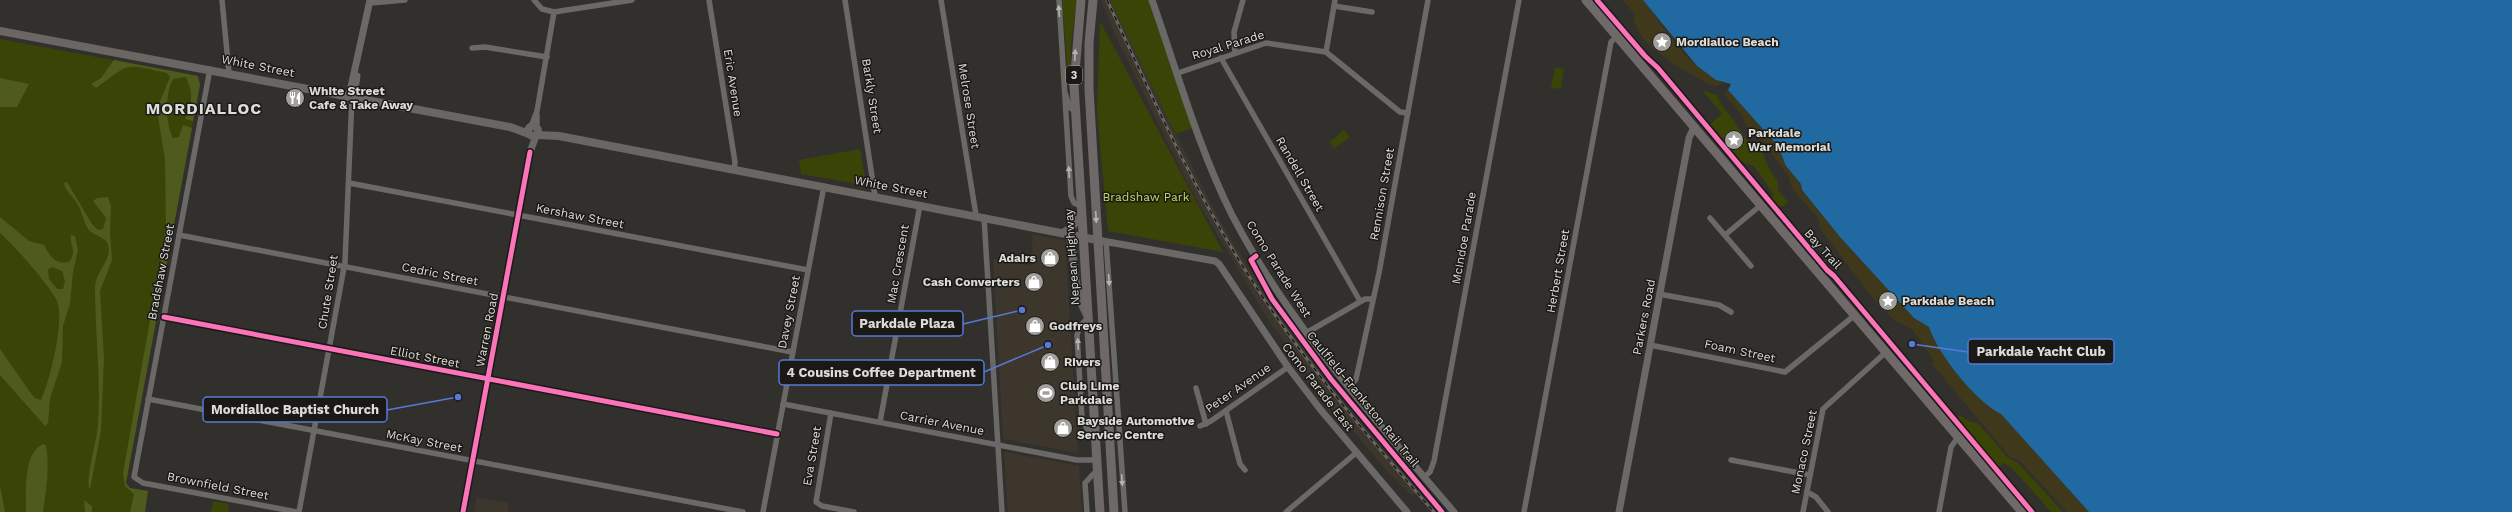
<svg xmlns="http://www.w3.org/2000/svg" width="2512" height="512" font-family="'Work Sans',sans-serif">
<style>
.built{fill:#3d362d}
.green{fill:#394406}
.forest{fill:#4e5b1d;fill-rule:evenodd}
.sand{fill:#3f381b}
.water{fill:#2169a1}
.lines{fill:none;stroke-linecap:round;stroke-linejoin:round}
.minor{stroke:#6a6967;stroke-width:5.5}
.tertiary{stroke:#6a6967;stroke-width:7}
.secondary{stroke:#696664;stroke-width:8}
.primary{stroke:#70696a;stroke-width:9}
.trunk{stroke:#6f6869;stroke-width:9}
.rail-casing{stroke:#676663;stroke-width:3}
.rail{stroke:#1b1916;stroke-width:1.5;stroke-dasharray:4.5;stroke-linecap:butt}
.cycleway-casing{stroke:#1b1916;stroke-width:8}
.cycleway{stroke:#fb73b8;stroke-width:5}
.oneway{fill:#b5b4b0}
.oneway2{fill:#b7b3b1}
.labels{text-anchor:middle;stroke-width:3;stroke-linejoin:round;paint-order:stroke}
.shield{fill:#1b1916;stroke:#a4a29e;stroke-width:1}
.shield-label{font-size:11px;font-weight:bold;fill:#dedcd8}
.poi-label{font-size:12px;font-weight:bold;fill:#dedcd8;stroke:#1b1916;text-anchor:start}
.street-label{font-size:12px;fill:#dedcd8;stroke:#1b1916}
.park-label{font-size:12px;fill:#bedb62;stroke:#1b1916}
.district-label{font-size:16px;font-weight:bold;letter-spacing:1px;fill:#dedcd8;stroke:#1b1916}
.leader{fill:none;stroke:#5779d8;stroke-width:1.5}
.callout-dot{fill:#5779d8;stroke:#1b1916;stroke-width:1.5}
.callout{fill:#1b1916;stroke:#5779d8;stroke-width:1.5}
.callout-label{font-size:13px;text-anchor:middle;font-weight:bold;fill:#dedcd8}
</style>
<rect width="100%" height="100%" fill="#32302d"/>
<g class="built">
<path d="M1101,0H1110L1209,200L1233,243L1283,321L1342,402L1421,493L1411,495L1387,471L1330,403L1269,321L1193,194L1116,37Z"/>
<path d="M1032,234L1065,241L1078,453L1003,439L993,259L1033,266Z"/>
<path d="M1004,452L1079,466L1082,512H1008Z"/>
<path d="M477,497L509,503L508,512H474Z"/>
</g>
<g class="green">
<path d="M1062,0H1077L1071,44L1070,98Z"/>
<path d="M1110,0H1149L1193,128L1176,134Z"/>
<path d="M1100,21L1223,252L1108,231L1097,111Z"/>
<path d="M0,39L198,76L200,85L126,483L130,488L148,491L145,512H0Z"/>
<path d="M1555,67L1564,69L1561,89L1551,88Z"/>
<path d="M1702,90L1717,95C1720,106 1727,110 1732,118C1740,130 1747,141 1756,152L1761,149C1766,161 1769,171 1778,181V190L1788,202L1784,206L1776,207L1769,199L1774,195L1754,166L1735,159L1708,126L1722,114Z"/>
<path d="M1344,130L1350,137L1334,149L1329,142Z"/>
<path d="M860,149L866,184L864,185L801,174L799,160Z"/>
<path d="M1959,415L1971,422L1978,423L2007,457L2018,463L2063,512H2051L2013,469L2004,463L1997,468L1956,417Z"/>
<path d="M213,501L229,504L228,512H211Z"/>
</g>
<g class="forest">
<path d="M114,60L198,76L200,85L193,121L185,119L188,112L191,111V91L186,77L173,79C165,93 165,124 173,138L179,137L183,125L192,128L126,483L130,488L148,491L145,512H130L134,494L125,486L123,473L166,229L165,160L158,116L159,104L170,77L167,73C122,63 131,63 96,88L91,84L101,78Z"/>
<path d="M0,78L29,84L17,107H0Z"/>
<path d="M67,182L92,224L98,230L103,229L106,218L93,201L97,198L108,197L111,206L110,232L112,260L100,291L104,359L101,431L90,489C84,485 98,435 98,424C101,378 95,332 95,286C96,272 109,263 109,249C108,235 95,238 88,229C83,221 82,211 77,203C73,196 65,191 64,183Z"/>
<path d="M0,217L29,241L44,245C50,256 55,265 69,262C78,249 69,245 71,235L75,236L78,250L73,272L70,304L63,326L62,362L50,399L48,423L45,426L0,375V349L30,392L35,398L41,400C50,382 65,319 57,301C51,287 13,244 0,233ZM52,267L62,271L65,281L63,289H57L49,279L48,270Z"/>
<path d="M44,444L46,446C50,469 46,490 43,512H26C26,495 23,450 44,444Z"/>
<path d="M0,486L5,512H0Z"/>
<path d="M84,500L92,506V512H85Z"/>
</g>
<g class="sand">
<path d="M1623,0H1643C1666,29 1688,68 1724,83L1716,87C1696,79 1653,53 1642,36C1638,31 1636,25 1633,20L1635,15Z"/>
<path d="M1728,90L1778,146L1786,166L1801,184L1802,190L1840,237L1914,318L1929,327L1977,396L2001,414L2089,512H2067L2019,460L2010,457L1932,364L1934,361L1913,330L1894,320L1871,296L1820,228L1818,218L1792,189L1789,177L1772,154V147L1755,136L1745,124L1740,112L1724,95Z"/>
</g>
<path class="water" d="M1643,0H2512V512H2089L2001,414C1975,401 1938,354 1929,327L1914,318L1840,237L1802,190L1801,184L1786,166L1778,146L1728,90L1731,84L1716,80L1697,66Z"/>
<g class="lines">
<g class="minor">
<path d="M222,0L229,73"/>
<path d="M534,0L542,9L554,12L632,0"/>
<path d="M709,0L735,162L734,170"/>
<path d="M845,0L875,196"/>
<path d="M941,0L976,215"/>
<path d="M1059,0L1071,196L1074,203L1081,206"/>
<path d="M370,3L405,0"/>
<path d="M1334,6L1372,12"/>
<path d="M472,48L485,47L547,57"/>
<path d="M1326,52L1335,0"/>
<path d="M1235,53L1234,32L1243,0"/>
<path d="M1221,58L1360,301"/>
<path d="M210,69L134,477L143,483L297,512"/>
<path d="M1178,73L1266,43L1326,52L1400,112L1408,113"/>
<path d="M1065,93L1070,108L1075,111"/>
<path d="M531,127L537,111L554,12"/>
<path d="M537,128V115"/>
<path d="M349,183L808,270"/>
<path d="M984,217L1002,512"/>
<path d="M1710,218L1751,266"/>
<path d="M179,235L792,352"/>
<path d="M1725,235L1761,205"/>
<path d="M1106,241L1125,512"/>
<path d="M1659,294L1719,305L1731,312"/>
<path d="M164,317L777,434"/>
<path d="M1088,318L1080,326L1077,335L1082,418L1087,429L1095,433"/>
<path d="M1306,333L1365,299H1373"/>
<path d="M1650,345L1785,372L1855,315"/>
<path d="M1196,388L1206,424"/>
<path d="M1349,388L1356,379L1379,273L1428,0"/>
<path d="M148,399L743,512"/>
<path d="M783,404L1077,460H1096"/>
<path d="M1226,411L1240,464L1245,470"/>
<path d="M831,413L816,502L822,506L854,512"/>
<path d="M880,422L920,205"/>
<path d="M1200,426L1211,421L1288,367"/>
<path d="M1731,460L1810,475"/>
<path d="M1424,477L1430,472L1434,461L1519,0"/>
<path d="M1807,492L1816,497L1828,512"/>
<path d="M299,512L345,262L352,97"/>
<path d="M763,512L824,186"/>
<path d="M1087,512L1085,483L1097,470"/>
<path d="M1286,512L1356,453"/>
<path d="M1524,512L1611,42L1617,36"/>
<path d="M1803,512L1823,409L1886,352"/>
<path d="M1939,512L1951,447L1958,437"/>
</g>
<g class="tertiary">
<path d="M1152,0C1177,71 1198,147 1232,215C1289,325 1374,418 1454,512"/>
<path d="M349,96L370,0"/>
<path d="M354,97L357,76"/>
<path d="M1097,240L1215,261L1219,264L1288,367L1320,409L1407,512"/>
<path d="M463,512L530,152L536,136"/>
<path d="M1619,512L1689,138L1694,127"/>
</g>
<g class="secondary">
<path d="M0,31L510,127L529,134"/>
<circle cx="533" cy="131" r="5"/>
<path d="M537,135L559,136L1097,240"/>
<path d="M1063,233L1072,227L1082,214"/>
<path d="M1067,234C1075,244 1072,258 1074,271C1076,287 1080,303 1088,317"/>
</g>
<path class="primary" d="M1586,0L2022,512"/>
<g class="trunk">
<path d="M1081,0L1074,85L1100,512"/>
<path d="M1093,0L1089,43V89L1114,512"/>
</g>
<g class="rail-casing">
<path id="rail" d="M1107,0C1150,92 1192,187 1247,273C1301,358 1367,436 1434,512"/>
</g>
<use href="#rail" class="rail"/>
<g class="cycleway-casing">
<g id="cycleway">
<path d="M1597,0L1645,56L1658,68L1827,270L1834,276L2032,512"/>
<path d="M1256,256L1251,260L1272,299L1331,379L1442,512"/>
<path d="M164,317L777,434"/>
<path d="M463,512L530,152"/>
</g>
</g>
<use href="#cycleway" class="cycleway"/>
</g>
<defs><path id="oneway-solid" d="M-6-.8H1V-3.2L6.5 0L1 3.2V.8H-6Z"/></defs>
<g class="oneway">
<use href="#oneway-solid" transform="translate(1059 11) rotate(-94)"/>
<use href="#oneway-solid" transform="translate(1069 172) rotate(-93)"/>
<use href="#oneway-solid" transform="translate(1109 280) rotate(86)"/>
<use href="#oneway-solid" transform="translate(1078 344) rotate(-93)"/>
<use href="#oneway-solid" transform="translate(1122 480) rotate(86)"/>
</g>
<g class="oneway2">
<use href="#oneway-solid" transform="translate(1075 55) rotate(-87)"/>
<use href="#oneway-solid" transform="translate(1096 217) rotate(87)"/>
</g>
<defs>
<g id="sight-disc" transform="scale(1)"><circle r="9.5" fill="#a2a09c" stroke="#1b1916"/><path d="M0-6L1.8-2.2L6-1.7L2.9 1.2L3.7 5.4L0 3.3L-3.7 5.4L-2.9 1.2L-6-1.7L-1.8-2.2Z" fill="#fff"/></g>
<g id="restaurant-disc" transform="scale(1)"><circle r="9.5" fill="#a2a09c" stroke="#1b1916"/><path d="M-5-6h1v4h1v-4h1v4h1v-4h1v5L-1.5 .5V6h-2V.5L-5-1ZM5-6V6H3V1.5H1.5Q1.5-4 5-6Z" fill="#fff"/></g>
<g id="shop-disc" transform="scale(1)"><circle r="9.5" fill="#a2a09c" stroke="#1b1916"/><path d="M-5-2.5h2.3a2.7 3.5 0 0 1 5.4 0H5L5.5 6h-11ZM-1.5-2.5h3a1.5 2.3 0 0 0-3 0Z" fill="#fff"/></g>
<g id="stadium-disc" transform="scale(1)"><circle r="9.5" fill="#a2a09c" stroke="#1b1916"/><path d="M0-5a6.5 5 0 1 0 0 10a6.5 5 0 1 0 0-10ZM-3.5-1.8h7v3.6h-7Z" fill="#fff"/></g>
</defs>
<g fill-rule="evenodd">
<use href="#sight-disc" x="1662" y="42"/>
<use href="#restaurant-disc" x="295" y="98"/>
<use href="#sight-disc" x="1734" y="140"/>
<use href="#shop-disc" x="1050" y="258"/>
<use href="#shop-disc" x="1034" y="282"/>
<use href="#sight-disc" x="1888" y="301"/>
<use href="#shop-disc" x="1035" y="326"/>
<use href="#shop-disc" x="1050" y="362"/>
<use href="#stadium-disc" x="1046" y="393"/>
<use href="#shop-disc" x="1063" y="428"/>
</g>
<g class="labels">
<rect class="shield" x="1066" y="66" width="16" height="18" rx="3"/>
<g class="shield-label">
<text x="1074" y="79">3</text>
</g>
<g class="poi-label">
<text x="1676" y="46">Mordialloc Beach</text>
<text x="309" y="95">White Street<tspan x="309" dy="14">Cafe &amp; Take Away</tspan></text>
<text x="1748" y="137">Parkdale<tspan x="1748" dy="14">War Memorial</tspan></text>
<text x="1036" y="262" text-anchor="end">Adairs</text>
<text x="1020" y="286" text-anchor="end">Cash Converters</text>
<text x="1902" y="305">Parkdale Beach</text>
<text x="1049" y="330">Godfreys</text>
<text x="1064" y="366">Rivers</text>
<text x="1060" y="390">Club Lime<tspan x="1060" dy="14">Parkdale</tspan></text>
<text x="1077" y="425">Bayside Automotive<tspan x="1077" dy="14">Service Centre</tspan></text>
</g>
<g class="street-label">
<text transform="translate(1228 45) rotate(-17)" y="4">Royal Parade</text>
<text transform="translate(258 66) rotate(11)" y="4">White Street</text>
<text transform="translate(733 83) rotate(81)" y="4">Eric Avenue</text>
<text transform="translate(872 96) rotate(81)" y="4">Barkly Street</text>
<text transform="translate(969 106) rotate(81)" y="4">Melrose Street</text>
<text transform="translate(1300 174) rotate(60)" y="4">Randell Street</text>
<text transform="translate(891 187) rotate(11)" y="4">White Street</text>
<text transform="translate(1382 194) rotate(-80)" y="4">Rennison Street</text>
<text transform="translate(580 216) rotate(11)" y="4">Kershaw Street</text>
<text transform="translate(1464 238) rotate(-80)" y="4">McIndoe Parade</text>
<text transform="translate(1823 249) rotate(48)" y="4">Bay Trail</text>
<text transform="translate(1072 257) rotate(-94)" y="4">Nepean Highway</text>
<text transform="translate(898 264) rotate(-80)" y="4">Mac Crescent</text>
<text transform="translate(1279 269) rotate(58)" y="4">Como Parade West</text>
<text transform="translate(1558 271) rotate(-80)" y="4">Herbert Street</text>
<text transform="translate(161 272) rotate(-79)" y="4">Bradshaw Street</text>
<text transform="translate(440 274) rotate(11)" y="4">Cedric Street</text>
<text transform="translate(328 292) rotate(-81)" y="4">Chute Street</text>
<text transform="translate(789 312) rotate(-79)" y="4">Davey Street</text>
<text transform="translate(1644 317) rotate(-79)" y="4">Parkers Road</text>
<text transform="translate(487 330) rotate(-79)" y="4">Warren Road</text>
<text transform="translate(1740 351) rotate(12)" y="4">Foam Street</text>
<text transform="translate(425 357) rotate(11)" y="4">Elliot Street</text>
<text transform="translate(1318 387) rotate(52)" y="4">Como Parade East</text>
<text transform="translate(1238 388) rotate(-35)" y="4">Peter Avenue</text>
<text transform="translate(1363 399) rotate(51)" y="4">Caulfield-Frankston Rail Trail</text>
<text transform="translate(942 423) rotate(11)" y="4">Carrier Avenue</text>
<text transform="translate(424 441) rotate(11)" y="4">McKay Street</text>
<text transform="translate(1804 452) rotate(-78)" y="4">Monaco Street</text>
<text transform="translate(812 456) rotate(-80)" y="4">Eva Street</text>
<text transform="translate(218 486) rotate(11)" y="4">Brownfield Street</text>
</g>
<g class="park-label">
<text x="1146" y="201">Bradshaw Park</text>
</g>
<g class="district-label">
<text x="204" y="114">MORDIALLOC</text>
</g>
</g>
<path class="leader" d="M1022 310L963 324M1912 344L1968 352M1048 345L984 372M458 397L387 410"/>
<g class="callout-dot">
<circle cx="1022" cy="310" r="4"/>
<circle cx="1912" cy="344" r="4"/>
<circle cx="1048" cy="345" r="4"/>
<circle cx="458" cy="397" r="4"/>
</g>
<g class="callout">
<rect x="852" y="311" width="111" height="25" rx="4"/>
<rect x="1968" y="339" width="146" height="25" rx="4"/>
<rect x="779" y="360" width="205" height="25" rx="4"/>
<rect x="203" y="397" width="184" height="25" rx="4"/>
</g>
<g class="callout-label">
<text x="907" y="328">Parkdale Plaza</text>
<text x="2041" y="356">Parkdale Yacht Club</text>
<text x="881" y="377">4 Cousins Coffee Department</text>
<text x="295" y="414">Mordialloc Baptist Church</text>
</g>
</svg>
